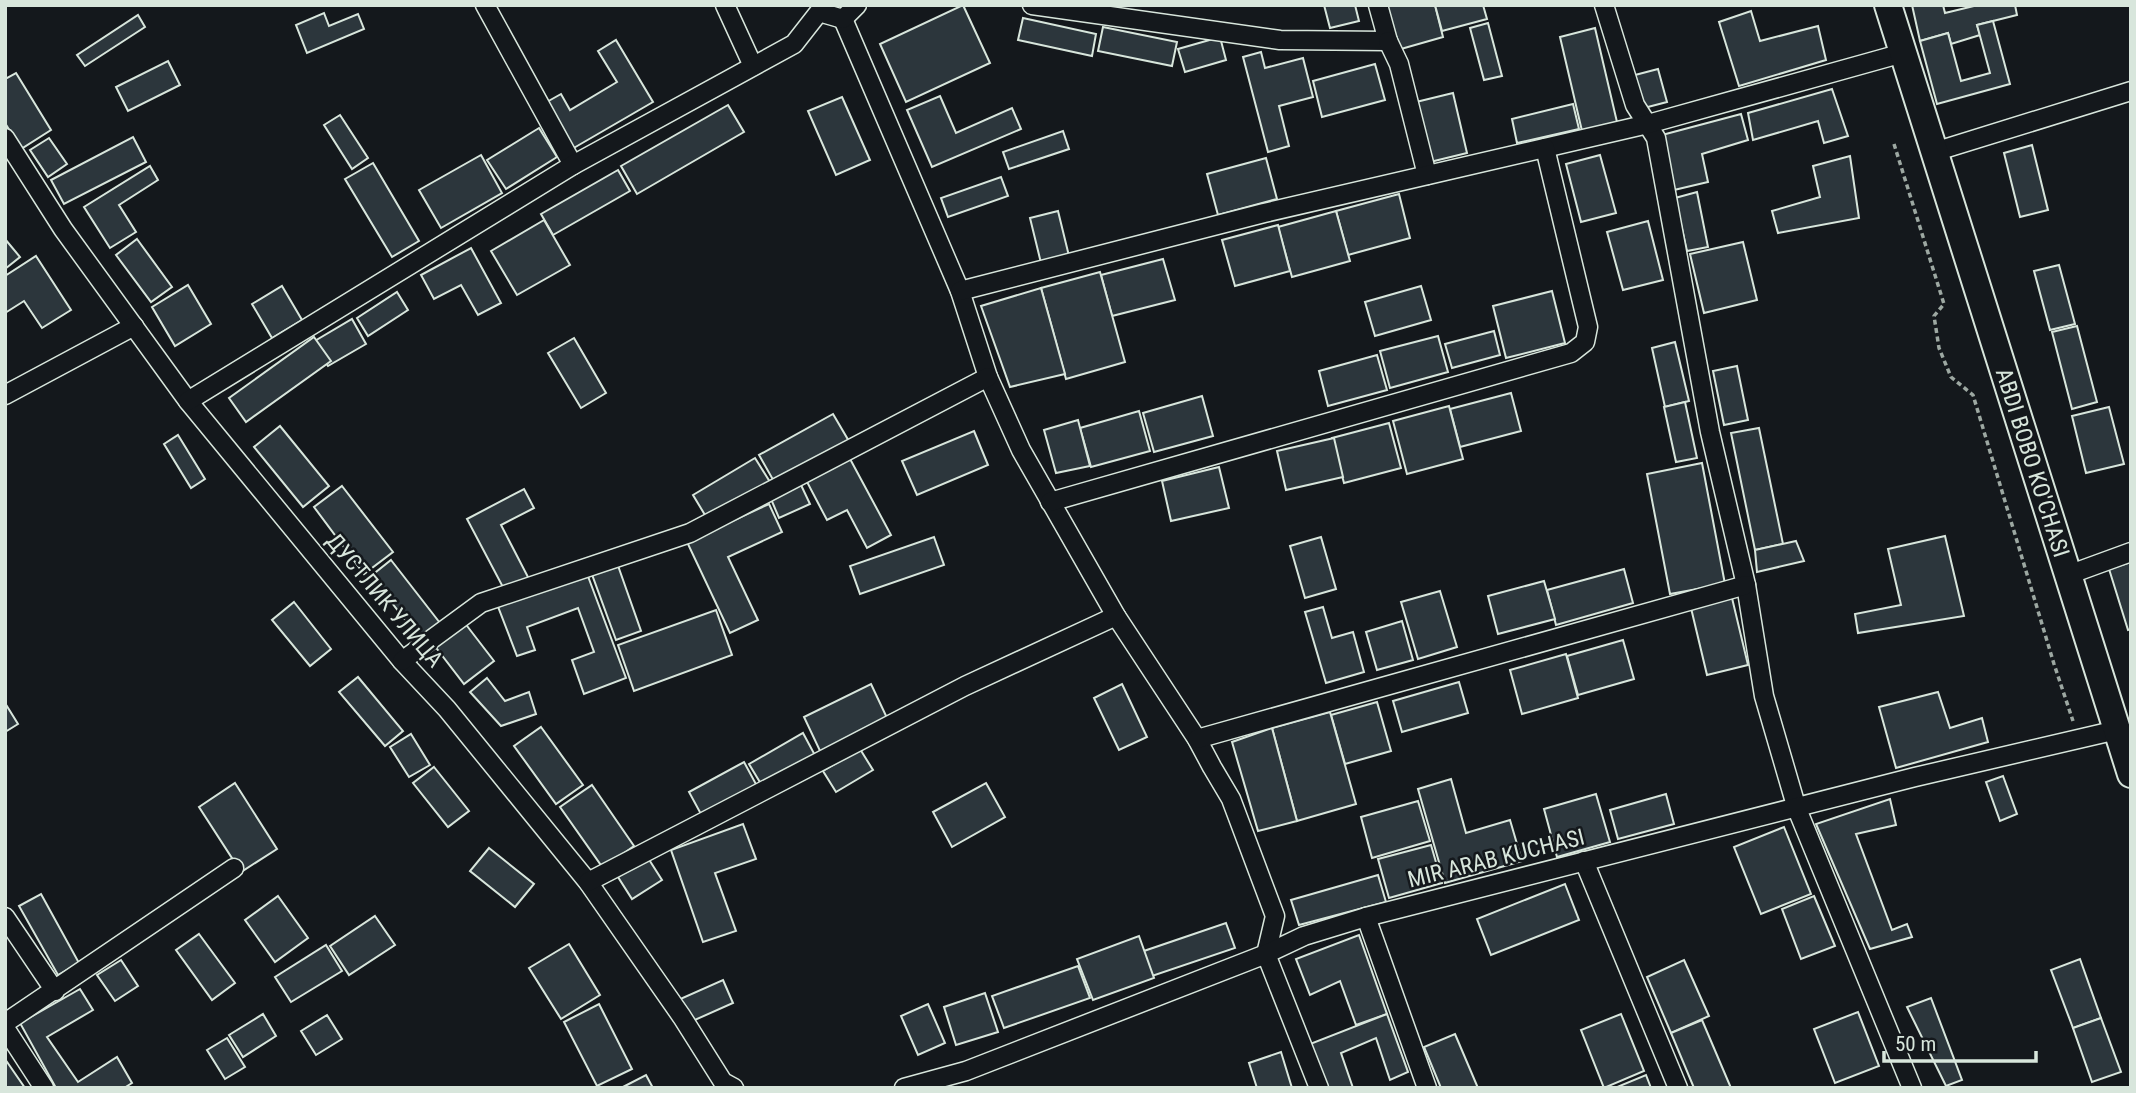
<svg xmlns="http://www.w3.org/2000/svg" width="2136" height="1093" font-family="'Roboto Condensed',sans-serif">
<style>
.building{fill:#2c363c;stroke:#d8e6dc;stroke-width:2}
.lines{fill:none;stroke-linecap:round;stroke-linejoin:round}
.street-casing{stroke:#d8e6dc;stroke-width:21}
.secondary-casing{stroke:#d8e6dc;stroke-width:30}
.path{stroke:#9da8a2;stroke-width:3.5;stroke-dasharray:5 3.5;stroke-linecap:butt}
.street{stroke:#14181c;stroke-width:18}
.secondary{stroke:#14181c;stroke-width:26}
.labels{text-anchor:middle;stroke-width:5;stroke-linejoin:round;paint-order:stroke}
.street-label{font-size:23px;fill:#d8e6dc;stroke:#14181c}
</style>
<rect width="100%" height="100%" fill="#14181c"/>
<g class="building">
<path d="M963,5L990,63L906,102L880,44Z"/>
<path d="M1324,5H1355L1359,21L1330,28Z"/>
<path d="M1381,5H1435L1443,37L1394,51Z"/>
<path d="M1435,5H1483L1487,19L1442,31Z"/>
<path d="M1912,5H1943L1945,13L1978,5H2015L2017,15L1977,25L1980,35L1951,44L1948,33L1920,41Z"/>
<path d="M1751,11L1760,41L1818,26L1826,60L1739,86L1719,22Z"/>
<path d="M324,13L329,26L358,14L364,29L307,53L296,25Z"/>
<path d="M138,15L145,27L85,66L77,55Z"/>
<path d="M1023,18L1096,34L1092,56L1018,40Z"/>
<path d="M1993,21L2010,84L1937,104L1920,41L1948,33L1961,81L1990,73L1977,25Z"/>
<path d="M1488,23L1502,76L1484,80L1470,28Z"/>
<path d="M1103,27L1177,42L1172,66L1098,51Z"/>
<path d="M1595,28L1617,122L1582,131L1560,37Z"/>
<path d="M1220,37L1226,60L1185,72L1178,49Z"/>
<path d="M616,40L653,102L572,149L545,103L561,94L570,110L617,82L598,51Z"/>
<path d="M1261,52L1265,68L1303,58L1313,97L1279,106L1289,146L1268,152L1243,57Z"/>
<path d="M168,61L180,85L128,111L116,87Z"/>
<path d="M1375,64L1385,100L1322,117L1313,81Z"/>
<path d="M1658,69L1667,102L1644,108L1635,75Z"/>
<path d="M16,73L51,130L21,149L5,123V79Z"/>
<path d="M1832,89L1848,136L1824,143L1818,121L1753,140L1748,113Z"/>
<path d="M1453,93L1467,153L1430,162L1416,102Z"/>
<path d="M940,96L956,133L1012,108L1021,129L932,167L907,110Z"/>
<path d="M842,97L870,160L836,175L808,111Z"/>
<path d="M1573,104L1579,129L1517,143L1512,119Z"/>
<path d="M728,105L744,132L637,194L621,166Z"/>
<path d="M1741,114L1748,140L1702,154L1708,182L1674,190L1662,135Z"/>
<path d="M340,115L368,158L352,169L324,125Z"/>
<path d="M539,128L557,157L506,189L487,160Z"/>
<path d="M1063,131L1069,149L1009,169L1003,152Z"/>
<path d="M133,137L146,162L64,204L51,180Z"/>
<path d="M49,138L67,164L48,177L30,150Z"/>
<path d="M2032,145L2048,210L2020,217L2004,153Z"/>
<path d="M481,155L502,193L441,228L419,190Z"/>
<path d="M1600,155L1616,213L1581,222L1566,164Z"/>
<path d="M1850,156L1859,218L1778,233L1772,211L1820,197L1813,166Z"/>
<path d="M1266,158L1277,199L1218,215L1207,174Z"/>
<path d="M373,163L419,241L392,257L345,179Z"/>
<path d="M150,166L158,180L119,205L136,232L110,248L84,207Z"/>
<path d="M618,170L630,191L553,235L541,214Z"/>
<path d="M1001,177L1008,196L948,217L941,198Z"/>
<path d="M1697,192L1708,247L1687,251L1675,198Z"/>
<path d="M1399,194L1410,238L1348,255L1336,211Z"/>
<path d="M1058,211L1069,256L1041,263L1030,218Z"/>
<path d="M1336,211L1350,261L1292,277L1278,227Z"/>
<path d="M544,220L570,265L517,295L491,251Z"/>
<path d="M1648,221L1663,280L1623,290L1607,232Z"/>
<path d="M1278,225L1290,271L1235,286L1222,240Z"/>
<path d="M5,239L20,257L5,269Z"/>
<path d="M137,239L172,287L151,302L116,255Z"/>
<path d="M1743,242L1757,300L1704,313L1690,254Z"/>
<path d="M471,248L501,303L478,315L461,285L434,299L421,275Z"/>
<path d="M36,256L71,310L42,328L24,301L5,313V276Z"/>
<path d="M1163,259L1175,300L1112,316L1101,275Z"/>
<path d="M2059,265L2075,324L2050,330L2034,271Z"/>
<path d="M1100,272L1125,362L1066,379L1041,288Z"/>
<path d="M188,285L211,324L175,346L152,307Z"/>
<path d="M282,286L302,320L272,338L252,304Z"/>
<path d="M1421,286L1431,320L1375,336L1365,302Z"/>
<path d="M1041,288L1065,374L1010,387L981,306Z"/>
<path d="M1552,291L1565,343L1506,358L1493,306Z"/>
<path d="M397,292L408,310L368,336L357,318Z"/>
<path d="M352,319L366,344L328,366L313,342Z"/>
<path d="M2077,326L2097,402L2072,409L2052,332Z"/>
<path d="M1494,331L1500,355L1452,368L1445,344Z"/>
<path d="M1438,336L1448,372L1390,388L1380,351Z"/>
<path d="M314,337L331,361L246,422L229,398Z"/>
<path d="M574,338L606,393L581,408L548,353Z"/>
<path d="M1675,342L1689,401L1665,407L1652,348Z"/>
<path d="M1377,355L1387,390L1328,406L1319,371Z"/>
<path d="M1737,366L1748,420L1724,425L1713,371Z"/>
<path d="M1511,393L1521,431L1460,447L1450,409Z"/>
<path d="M1202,396L1213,436L1154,452L1143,413Z"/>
<path d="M1685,402L1697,458L1676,462L1664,407Z"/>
<path d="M1449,406L1463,459L1407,474L1393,421Z"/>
<path d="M2109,407L2124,464L2086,473L2072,416Z"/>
<path d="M1139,411L1150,451L1091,467L1080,428Z"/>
<path d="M833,414L850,443L776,485L759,455Z"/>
<path d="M1078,420L1090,466L1056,473L1044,430Z"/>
<path d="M1389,423L1401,468L1344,483L1332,438Z"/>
<path d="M280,426L329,486L303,507L254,447Z"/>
<path d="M1759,428L1783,544L1755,550L1731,433Z"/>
<path d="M974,431L988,465L917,495L902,461Z"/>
<path d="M178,435L205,479L191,488L164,444Z"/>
<path d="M1334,438L1343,477L1286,490L1277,451Z"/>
<path d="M849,457L891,535L867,548L847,510L827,520L806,480Z"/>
<path d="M755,458L770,482L708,520L693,495Z"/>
<path d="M1702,463L1725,584L1670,594L1647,474Z"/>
<path d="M1219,467L1229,508L1171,521L1162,481Z"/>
<path d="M801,485L810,504L779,518L771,499Z"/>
<path d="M342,486L393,552L364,574L314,507Z"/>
<path d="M524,489L534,508L501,525L529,579L505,591L467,519Z"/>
<path d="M769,504L782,532L728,557L758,620L730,633L687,542Z"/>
<path d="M1945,536L1964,616L1858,633L1855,614L1901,605L1888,549Z"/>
<path d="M934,537L944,565L860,594L850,566Z"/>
<path d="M1321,537L1336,589L1305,598L1290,546Z"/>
<path d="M1796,541L1804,561L1757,572L1755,550Z"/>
<path d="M391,560L440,623L420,639L371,576Z"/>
<path d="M616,560L641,631L616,640L590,569Z"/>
<path d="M2131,562V629L2128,630L2109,569Z"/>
<path d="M1624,569L1633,603L1556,625L1547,590Z"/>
<path d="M586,571L626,678L584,694L572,660L594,652L578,608L527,627L535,650L517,656L497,604Z"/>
<path d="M1544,581L1555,619L1498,634L1488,596Z"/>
<path d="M1440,591L1457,647L1418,659L1401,602Z"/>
<path d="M1732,598L1748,665L1707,675L1691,608Z"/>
<path d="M294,602L331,649L310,666L272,620Z"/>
<path d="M1323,607L1332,638L1353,632L1364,672L1326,683L1305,612Z"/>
<path d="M716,610L732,655L634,691L618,645Z"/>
<path d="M1402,621L1413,660L1377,670L1366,632Z"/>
<path d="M464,622L494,661L464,684L434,645Z"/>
<path d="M1623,640L1634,679L1578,695L1567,656Z"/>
<path d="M1566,654L1578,698L1522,714L1510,670Z"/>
<path d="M358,677L403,731L385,746L339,692Z"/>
<path d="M487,678L505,701L529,692L536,714L501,726L470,692Z"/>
<path d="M1459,682L1468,713L1402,732L1393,701Z"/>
<path d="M871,684L888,720L821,753L804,717Z"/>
<path d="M1122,684L1147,737L1119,750L1094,698Z"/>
<path d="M1938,692L1950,728L1982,718L1988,742L1896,768L1879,707Z"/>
<path d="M1377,702L1391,751L1345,764L1331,715Z"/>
<path d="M5,703L18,724L5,732Z"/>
<path d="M1330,712L1356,804L1297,821L1272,728Z"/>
<path d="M541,727L583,785L556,804L514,746Z"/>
<path d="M1272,728L1297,821L1258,831L1232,742Z"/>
<path d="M803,733L817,759L764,789L749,764Z"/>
<path d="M411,734L430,765L409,777L390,747Z"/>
<path d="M860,749L873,770L836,792L823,771Z"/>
<path d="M744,762L757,786L702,816L689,792Z"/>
<path d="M434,767L469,811L448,827L413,783Z"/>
<path d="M2003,776L2017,814L2000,821L1986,782Z"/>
<path d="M1451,779L1466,833L1510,820L1522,861L1445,883L1418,789Z"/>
<path d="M235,783L277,849L241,872L199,807Z"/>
<path d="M986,783L1005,817L952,847L933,812Z"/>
<path d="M592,785L634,846L603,868L560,807Z"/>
<path d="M1596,794L1610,842L1557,857L1544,809Z"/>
<path d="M1666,794L1674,824L1618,839L1610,810Z"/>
<path d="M1890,799L1896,825L1856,834L1892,930L1907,924L1912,937L1870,949L1816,824Z"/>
<path d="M1418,801L1430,841L1372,858L1361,817Z"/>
<path d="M743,824L756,859L715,873L736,931L703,942L671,850Z"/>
<path d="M1784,827L1811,894L1761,914L1734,847Z"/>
<path d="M1431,845L1442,883L1389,898L1378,859Z"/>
<path d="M489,848L534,884L515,907L470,871Z"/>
<path d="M648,858L662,880L632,899L618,877Z"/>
<path d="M1378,875L1386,902L1299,925L1291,900Z"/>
<path d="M1565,884L1579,920L1491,955L1477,919Z"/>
<path d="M41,894L79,963L58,975L19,906Z"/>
<path d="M278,896L308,938L275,962L245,920Z"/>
<path d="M1814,896L1835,946L1801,959L1782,909Z"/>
<path d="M375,916L395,945L349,975L330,946Z"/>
<path d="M1226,923L1235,948L1149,977L1141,952Z"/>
<path d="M199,934L235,983L212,1000L176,950Z"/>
<path d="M1359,935L1387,1014L1356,1025L1340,981L1310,995L1296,959Z"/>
<path d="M1139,936L1154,978L1093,1000L1077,959Z"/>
<path d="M569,944L600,995L561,1019L529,968Z"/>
<path d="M326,945L342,971L291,1002L275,977Z"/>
<path d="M2080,959L2101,1018L2073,1028L2051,970Z"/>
<path d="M121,960L138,986L115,1001L97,975Z"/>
<path d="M1684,960L1709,1016L1671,1033L1647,977Z"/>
<path d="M1078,966L1090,998L1004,1028L992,996Z"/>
<path d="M723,980L733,1003L688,1023L678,1000Z"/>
<path d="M80,989L93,1010L47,1037L78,1082L117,1057L132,1083L124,1088H56L20,1023Z"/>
<path d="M985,993L998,1032L956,1045L944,1007Z"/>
<path d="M1931,998L1962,1080L1946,1086L1907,1007Z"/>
<path d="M599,1004L632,1069L597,1086L564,1022Z"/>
<path d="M928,1004L945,1043L918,1055L901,1016Z"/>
<path d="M1858,1012L1879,1066L1835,1083L1814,1029Z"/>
<path d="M263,1014L276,1036L243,1057L229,1035Z"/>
<path d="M1387,1014L1408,1072L1390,1080L1376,1038L1341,1053L1353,1088H1327L1310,1044Z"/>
<path d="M1621,1014L1644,1071L1604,1088L1581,1030Z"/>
<path d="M327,1015L342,1039L316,1055L301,1031Z"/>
<path d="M2101,1018L2121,1072L2092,1082L2073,1028Z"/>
<path d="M1702,1020L1731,1088H1694L1671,1033Z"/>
<path d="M1455,1034L1478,1088H1441L1424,1047Z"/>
<path d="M227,1038L245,1067L225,1079L207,1050Z"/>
<path d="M1281,1052L1292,1088H1257L1249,1063Z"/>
<path d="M5,1059L25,1088H5Z"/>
<path d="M646,1075L653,1088H621Z"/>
<path d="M1646,1075L1651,1088H1618L1617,1087Z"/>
</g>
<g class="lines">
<g class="street-casing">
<g id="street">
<path d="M485,5L573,165"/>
<path d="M725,5L753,66"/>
<path d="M1032,5L1280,40L1388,41L1378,5"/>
<path d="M1604,5L1635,105L1656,138L1710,432L1746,585L1764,696L1797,809L1912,1088"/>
<path d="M843,19L960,291L988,377L1021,450L1116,616L1197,739L1212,767L1231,799L1275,916L1266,954L1319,1088"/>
<path d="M1388,41L1399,64L1427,175"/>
<path d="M5,138L63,229L188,401L402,661L447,709L588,882L682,1017L723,1082L734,1088"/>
<path d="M1934,152L2131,91"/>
<path d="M960,291L1264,213L1648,124L1903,53"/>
<path d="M5,395L134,326"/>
<path d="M188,401L573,165L794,44L819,12L843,19L857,5"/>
<path d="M1050,502L1571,353L1585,342L1588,327L1545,148"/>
<path d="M2068,575L2131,552"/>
<path d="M402,661L481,603L690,533L988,377"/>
<path d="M1197,739L1746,585"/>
<path d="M1584,861L1678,1088"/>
<path d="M588,882L965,686L1116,616"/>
<path d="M5,917L55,991"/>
<path d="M1366,917L1427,1088"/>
<path d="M5,1023L234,868"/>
<path d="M5,1028L44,1088"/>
<path d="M904,1088L966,1071L1266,954L1304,936L1366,917L1915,777L2117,730"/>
</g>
</g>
<g class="secondary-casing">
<g id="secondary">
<path id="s1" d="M1888,5L2131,774"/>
</g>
</g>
<path class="path" d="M1894,144L1944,304L1934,316L1939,348L1951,377L1973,395L2054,664L2073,721"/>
<use href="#street" class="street"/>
<use href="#secondary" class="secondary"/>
</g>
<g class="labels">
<g class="street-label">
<text dy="8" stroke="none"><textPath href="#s1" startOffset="480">ABDI BOBO KO'CHASI</textPath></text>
<text transform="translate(385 600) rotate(50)" y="8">ДУСТЛИК УЛИЦА</text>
<text transform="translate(1496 858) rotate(-14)" y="8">MIR ARAB KUCHASI</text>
</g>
</g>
<rect width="2136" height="1093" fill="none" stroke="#d8e6dc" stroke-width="14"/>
<path d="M1884 1051v10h152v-10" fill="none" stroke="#d8e6dc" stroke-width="3.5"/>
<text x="1895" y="1051" font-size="21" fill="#d8e6dc" stroke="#14181c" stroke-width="5" paint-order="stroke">50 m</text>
</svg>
